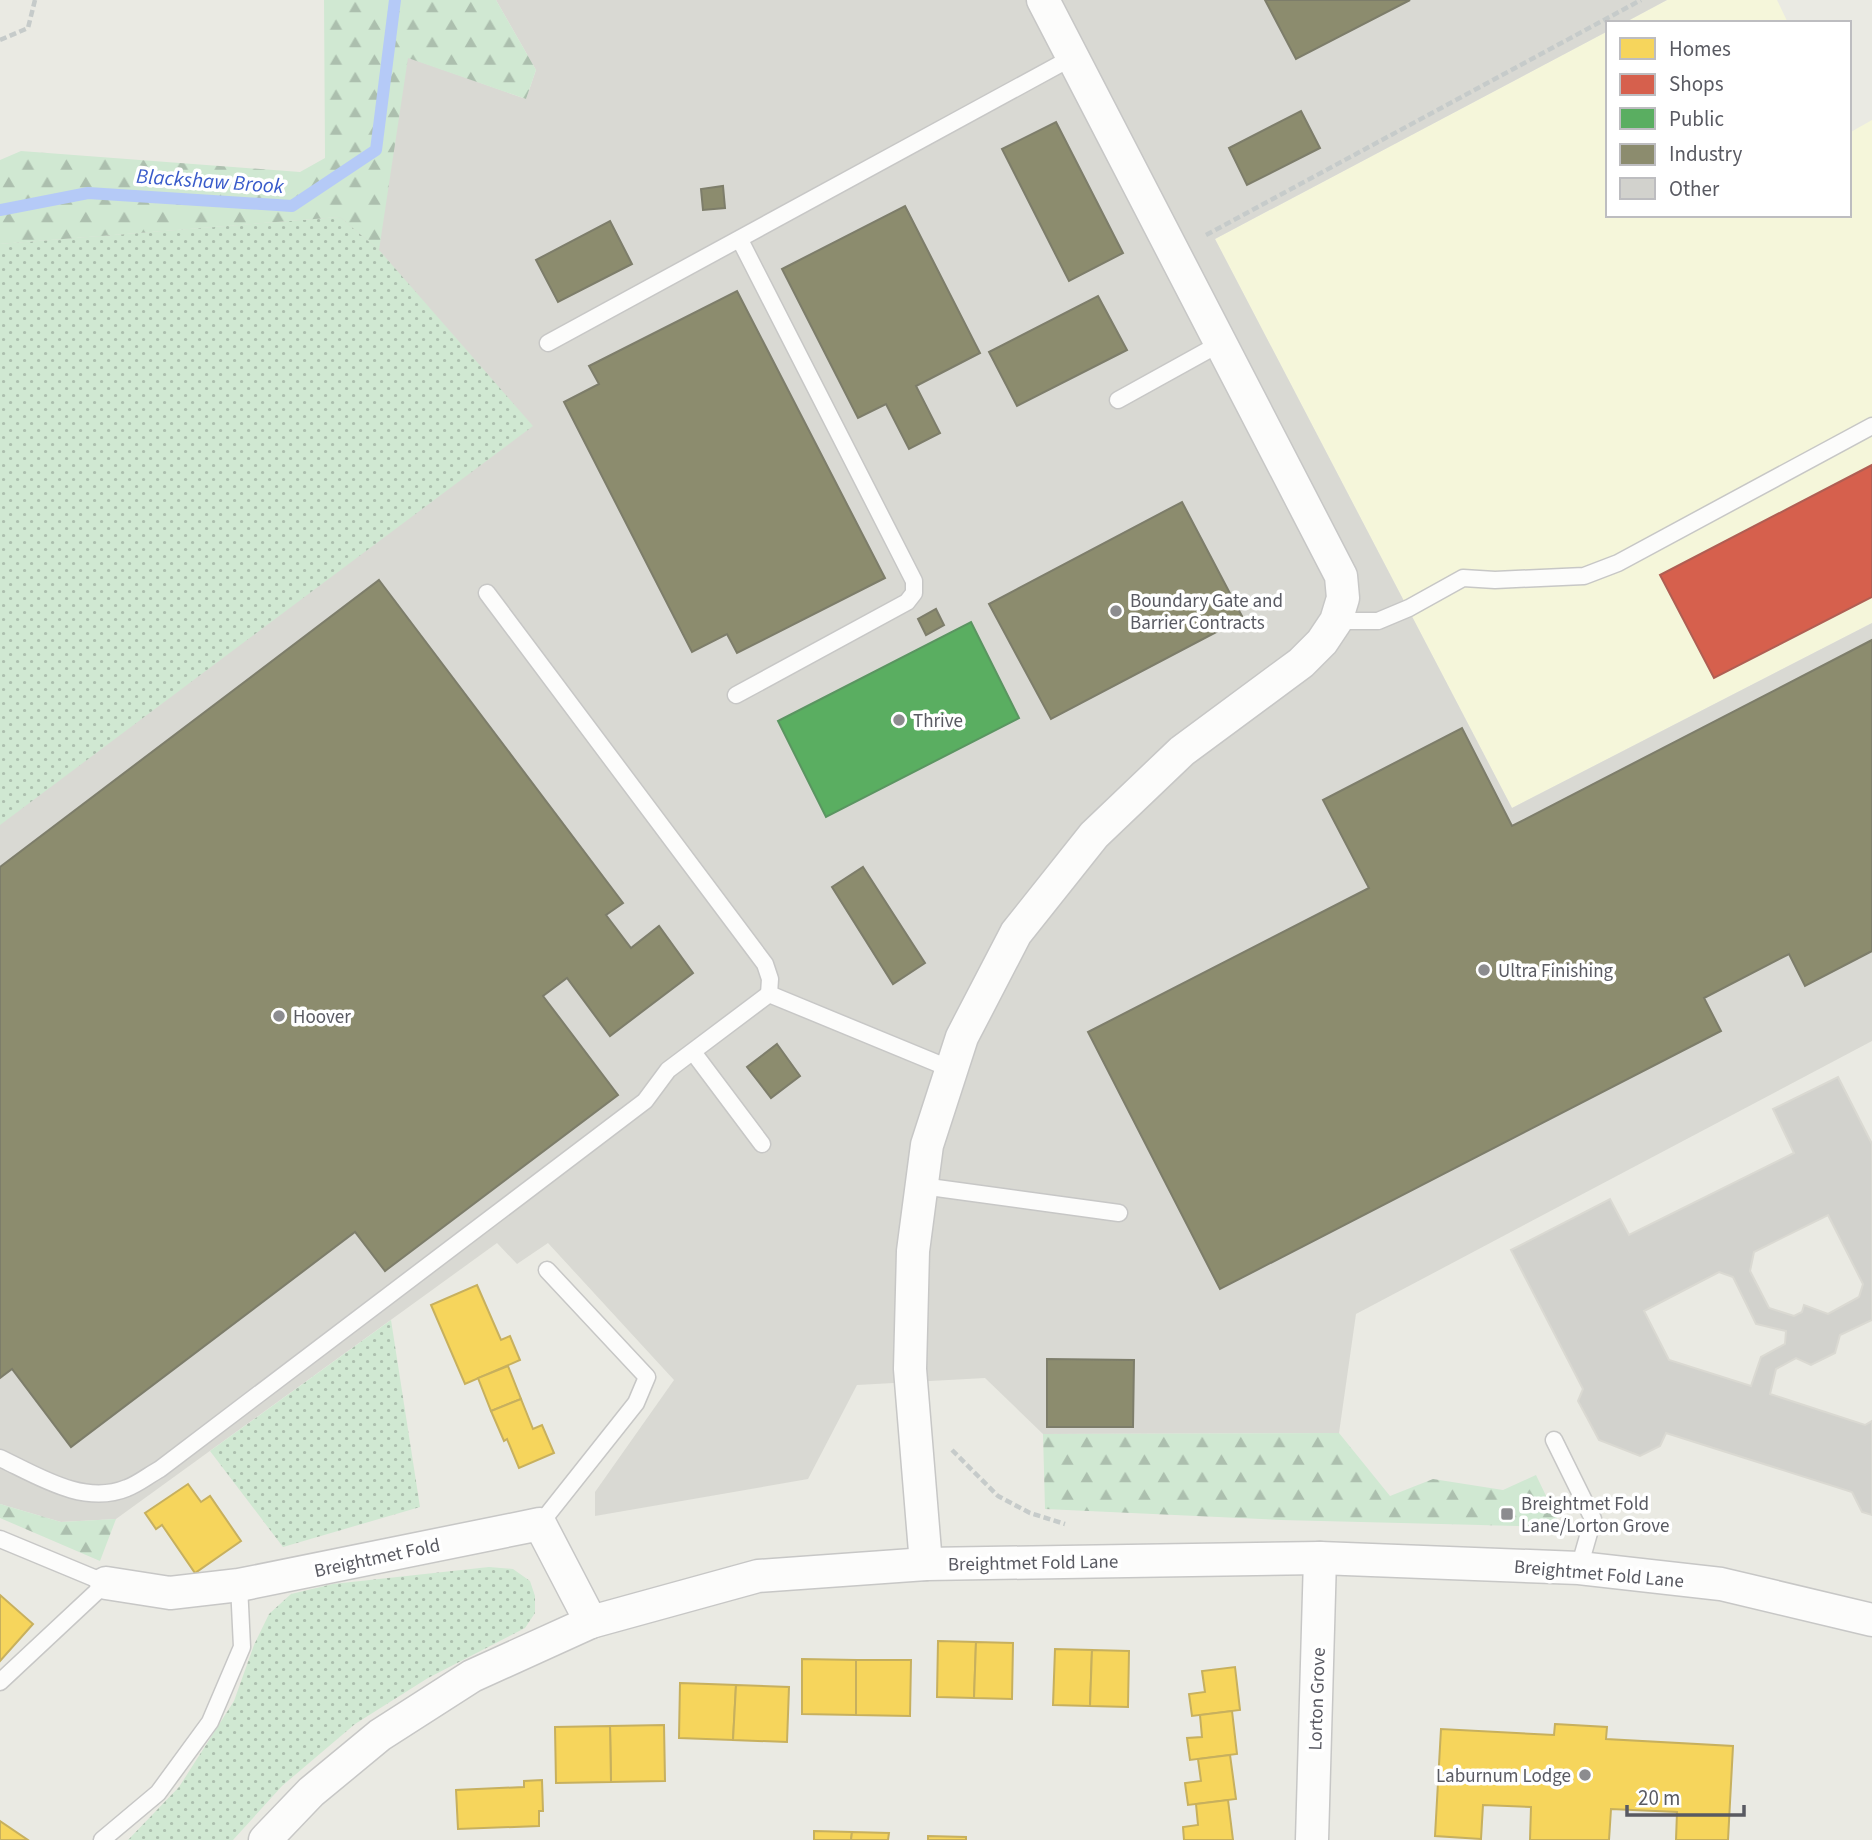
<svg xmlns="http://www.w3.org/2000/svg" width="1872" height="1840" font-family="'Source Sans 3',sans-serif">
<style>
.commercial{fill:#f5f6da}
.industrial{fill:#d9d9d3}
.grass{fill:url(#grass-dots)}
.forest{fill:url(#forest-firs)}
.homes{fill:#f6d55c;stroke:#c7b05e;stroke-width:2}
.shops{fill:#d6604d;stroke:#b05e53;stroke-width:2}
.public{fill:#5aae61;stroke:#5a9561;stroke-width:2}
.industry{fill:#8c8c6e;stroke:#7d7d6a;stroke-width:2}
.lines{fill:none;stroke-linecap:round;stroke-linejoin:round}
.stream{stroke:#b5caf7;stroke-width:12}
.building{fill:#d2d2cd;stroke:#dad9d2;stroke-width:2;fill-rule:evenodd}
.service-casing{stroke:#c7c7c6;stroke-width:19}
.minor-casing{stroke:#c7c7c6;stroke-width:35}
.path{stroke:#c6cbca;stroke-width:4.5;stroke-dasharray:7 3.5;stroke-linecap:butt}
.service{stroke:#fcfcfb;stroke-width:16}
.minor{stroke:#fcfcfb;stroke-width:32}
.poi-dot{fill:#8c8c8f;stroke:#fff;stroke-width:2.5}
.labels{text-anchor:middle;stroke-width:7;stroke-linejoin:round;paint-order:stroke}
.poi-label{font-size:19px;fill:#595a62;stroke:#fff;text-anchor:start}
.street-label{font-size:19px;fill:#595a62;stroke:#fff}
.water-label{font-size:21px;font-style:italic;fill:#395bca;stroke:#fff}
</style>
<defs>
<pattern id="grass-dots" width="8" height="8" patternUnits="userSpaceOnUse" patternTransform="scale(1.75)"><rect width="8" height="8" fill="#d0e8d2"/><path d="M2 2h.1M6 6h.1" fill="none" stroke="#acbfae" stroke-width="1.8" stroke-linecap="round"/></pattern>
<pattern id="forest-firs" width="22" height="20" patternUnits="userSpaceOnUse" patternTransform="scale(1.75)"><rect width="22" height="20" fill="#d0e8d2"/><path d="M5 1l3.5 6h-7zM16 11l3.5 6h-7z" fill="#acbfae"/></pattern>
</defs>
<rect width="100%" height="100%" fill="#eaeae3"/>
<g class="commercial">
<path d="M1667,0H1777L1788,23H1624Z"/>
<path d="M1608,31V215H1849V133L1872,120V623L1512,808L1215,239Z"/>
</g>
<path class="industrial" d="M496,0H1667L1624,23H1608V31L1215,239L1512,808L1872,623V1041L1356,1314L1339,1433L1043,1434L985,1378L857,1385L808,1479L595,1516V1492L674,1380L548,1243L517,1264L497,1243L116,1519L61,1522L0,1504V244L340,217L398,114L407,57L526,99L536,70Z"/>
<g class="grass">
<path d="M340,217L379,250L533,426L0,825V244Z"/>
<path d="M391,1320L420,1507L283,1547L210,1451Z"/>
<path d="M489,1567L513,1569L530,1581L535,1596V1613L525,1628L428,1678L355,1724L282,1786L233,1840H128L179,1787L234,1701L254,1645L269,1614L291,1594L333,1584Z"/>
</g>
<g class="forest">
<path d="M324,0H496L536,70L526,99L408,58L379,250L340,217L0,244V160L21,151L300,172L325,158Z"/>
<path d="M1339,1433L1390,1496L1433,1479L1503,1490L1536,1475L1561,1527L1281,1520L1045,1509L1043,1434Z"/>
<path d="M0,1504L61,1522L116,1519L100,1561L0,1518Z"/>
</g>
<g class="homes">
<path d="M477,1285L501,1340L510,1336L520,1360L465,1384L431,1305Z"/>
<path d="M508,1366L521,1399L491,1411L478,1378Z"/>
<path d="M521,1399L533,1429L542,1425L554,1453L519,1468L507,1439L504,1441L491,1411Z"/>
<path d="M188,1484L201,1502L210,1496L241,1541L195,1573L162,1525L156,1529L145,1513Z"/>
<path d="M0,1595L33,1624L0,1661Z"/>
<path d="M938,1641L976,1642L974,1698L937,1697Z"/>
<path d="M976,1642L1013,1643L1012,1699L974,1698Z"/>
<path d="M1055,1649L1092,1650L1090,1706L1053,1705Z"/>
<path d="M1092,1650L1129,1651L1128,1707L1090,1706Z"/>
<path d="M802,1659L856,1660V1715L802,1714Z"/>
<path d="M856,1660H911L910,1716L856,1715Z"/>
<path d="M1235,1667L1240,1710L1192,1716L1189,1694L1205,1692L1202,1671Z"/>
<path d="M680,1683L736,1685L733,1740L679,1738Z"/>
<path d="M736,1685L789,1687L787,1742L733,1740Z"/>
<path d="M1232,1711L1237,1754L1190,1760L1187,1738L1202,1737L1200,1715Z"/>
<path d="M1555,1724L1607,1727L1606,1739L1733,1746L1728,1840H1676L1677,1812L1611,1809L1609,1840H1530L1531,1807L1483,1805L1481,1839L1435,1836L1441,1729L1554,1735Z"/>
<path d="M664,1725L665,1781L611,1782L610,1726Z"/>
<path d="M610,1726L611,1782L556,1783L555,1727Z"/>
<path d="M1230,1755L1236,1799L1188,1805L1185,1783L1201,1781L1198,1759Z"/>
<path d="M542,1780L543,1811H539V1826L458,1829L456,1790L524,1787V1781Z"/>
<path d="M1228,1800L1233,1840H1184L1183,1827L1198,1825L1196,1804Z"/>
<path d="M0,1821L28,1840H0Z"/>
<path d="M814,1831L852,1832L851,1840H814Z"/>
<path d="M852,1832L889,1833L888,1840H851Z"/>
<path d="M928,1836L966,1837V1840H928Z"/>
</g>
<path class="shops" d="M1872,465V597L1714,678L1660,575Z"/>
<path class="public" d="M971,622L1019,718L826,817L778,721Z"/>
<g class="industry">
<path d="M1265,0H1410L1296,59Z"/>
<path d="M1301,111L1320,148L1247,185L1229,148Z"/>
<path d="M1056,122L1123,253L1069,281L1002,149Z"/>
<path d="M723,186L725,208L703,210L701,189Z"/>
<path d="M905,206L980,353L916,386L940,433L909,449L886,404L858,418L782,269Z"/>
<path d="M610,221L632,264L558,302L536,260Z"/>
<path d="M737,291L885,578L737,653L727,634L692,652L564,402L599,384L589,366Z"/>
<path d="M1098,296L1127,350L1017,406L989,352Z"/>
<path d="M1182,502L1243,618L1051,719L989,604Z"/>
<path d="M379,580L623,903L606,915L631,948L659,926L693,973L610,1036L567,978L543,996L618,1095L385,1271L355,1232L71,1447L12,1369L0,1378V867Z"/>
<path d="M936,609L944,625L926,635L918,619Z"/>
<path d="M1872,640V951L1805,986L1789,954L1704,998L1721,1031L1220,1289L1088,1032L1369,888L1323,800L1462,728L1512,826Z"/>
<path d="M863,867L925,963L893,984L832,887Z"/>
<path d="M777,1044L800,1076L771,1098L747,1067Z"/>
<path d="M1047,1359L1134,1360L1133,1427H1047Z"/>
</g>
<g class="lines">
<path class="stream" d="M0,210L88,193L292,206L376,150L395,0"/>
</g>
<path class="building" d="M1838,1077L1872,1144V1320L1840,1335L1835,1353L1811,1365L1796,1358L1776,1369L1770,1394L1865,1425L1872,1421V1515L1862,1512L1852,1492L1666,1433L1660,1446L1640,1456L1599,1440L1578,1401L1583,1389L1511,1250L1610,1199L1629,1235L1794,1153L1773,1109ZM1828,1215L1863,1284L1859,1297L1828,1314L1804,1305L1802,1312L1794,1316L1769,1308L1750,1271L1754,1252ZM1719,1272L1733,1277L1756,1324L1786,1331L1785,1344L1761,1357L1751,1386L1669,1360L1644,1311Z"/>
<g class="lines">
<g class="service-casing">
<g id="service">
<path d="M548,343L1073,57"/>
<path d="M1118,400L1221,343"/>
<path d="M487,593L765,964L770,979L769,994"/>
<path d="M1336,621H1378L1409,608L1463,578L1495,580L1584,576L1618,563L1872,426"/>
<path d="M736,695L907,602L914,593V581L740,240"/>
<path d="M693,1052L762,1144"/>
<path d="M922,1186L1119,1213"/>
<path d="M1554,1440L1593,1519L1579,1568"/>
<path d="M0,1458C38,1476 84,1506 127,1488C138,1484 149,1475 160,1469L645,1101L668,1070L769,994L951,1069"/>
<path d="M540,1524L636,1403L647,1377L547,1270"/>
<path d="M0,1539L106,1583L0,1682"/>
<path d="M102,1840L158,1793L210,1722L242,1647L239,1585"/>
</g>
</g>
<g class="minor-casing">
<g id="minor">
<path d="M926,1564L910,1369L913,1251L927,1145L962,1037L1016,933L1094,835L1182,751L1301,663L1322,642L1336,621L1343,598L1341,576L1043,0"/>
<path d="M106,1583L170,1593L239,1585L540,1524L591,1622"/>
<path d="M265,1840L311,1792L380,1735L472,1676L591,1622L758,1576L926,1564L1320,1558L1423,1562L1579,1568L1721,1584L1872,1620"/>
<path d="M1312,1840L1320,1558"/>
</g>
</g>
<g class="path">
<path d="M0,40L28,28L35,0"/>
<path d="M1206,235L1641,0"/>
<path d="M952,1450L998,1496L1030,1513L1065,1524"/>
</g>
<use href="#service" class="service"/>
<use href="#minor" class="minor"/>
</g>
<g class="poi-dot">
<circle cx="1116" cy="611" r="7"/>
<circle cx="899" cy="720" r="7"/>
<circle cx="1484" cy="970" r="7"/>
<circle cx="279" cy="1016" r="7"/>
<rect x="1500" y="1507" width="14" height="14" rx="3.5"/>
<circle cx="1585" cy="1775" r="7"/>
</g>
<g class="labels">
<g class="poi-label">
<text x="1130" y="607">Boundary Gate and<tspan x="1130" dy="22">Barrier Contracts</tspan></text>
<text x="913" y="727">Thrive</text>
<text x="1498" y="977">Ultra Finishing</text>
<text x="293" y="1023">Hoover</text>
<text x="1521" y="1510">Breightmet Fold<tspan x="1521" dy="22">Lane/Lorton Grove</tspan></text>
<text x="1571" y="1782" text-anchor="end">Laburnum Lodge</text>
</g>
<g class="street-label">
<text transform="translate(377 1557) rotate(-12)" y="7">Breightmet Fold</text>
<text transform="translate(1033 1562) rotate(-1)" y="7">Breightmet Fold Lane</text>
<text transform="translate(1599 1573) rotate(5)" y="7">Breightmet Fold Lane</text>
<text transform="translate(1316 1699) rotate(-88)" y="7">Lorton Grove</text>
</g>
<g class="water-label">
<text transform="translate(210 181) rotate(4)" y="7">Blackshaw Brook</text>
</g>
</g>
<rect x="1606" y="21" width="245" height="196" fill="#ffffff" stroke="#bdbdc0" stroke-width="2"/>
<rect x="1620" y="38" width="35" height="21" fill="#f6d55c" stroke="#bdbdc0" stroke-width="2"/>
<text x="1669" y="56" font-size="21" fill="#595a62">Homes</text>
<rect x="1620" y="74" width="35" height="21" fill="#d6604d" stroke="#bdbdc0" stroke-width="2"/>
<text x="1669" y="91" font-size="21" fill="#595a62">Shops</text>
<rect x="1620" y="108" width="35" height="21" fill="#5aae61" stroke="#bdbdc0" stroke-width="2"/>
<text x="1669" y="126" font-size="21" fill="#595a62">Public</text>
<rect x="1620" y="144" width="35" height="21" fill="#8c8c6e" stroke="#bdbdc0" stroke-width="2"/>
<text x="1669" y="161" font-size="21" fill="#595a62">Industry</text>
<rect x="1620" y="178" width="35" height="21" fill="#d2d2cd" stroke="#bdbdc0" stroke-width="2"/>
<text x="1669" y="196" font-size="21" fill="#595a62">Other</text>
<path d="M1627 1805v10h117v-10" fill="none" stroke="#595a62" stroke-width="3.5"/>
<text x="1638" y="1805" font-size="21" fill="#595a62" stroke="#ffffff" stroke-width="5" paint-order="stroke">20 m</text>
</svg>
